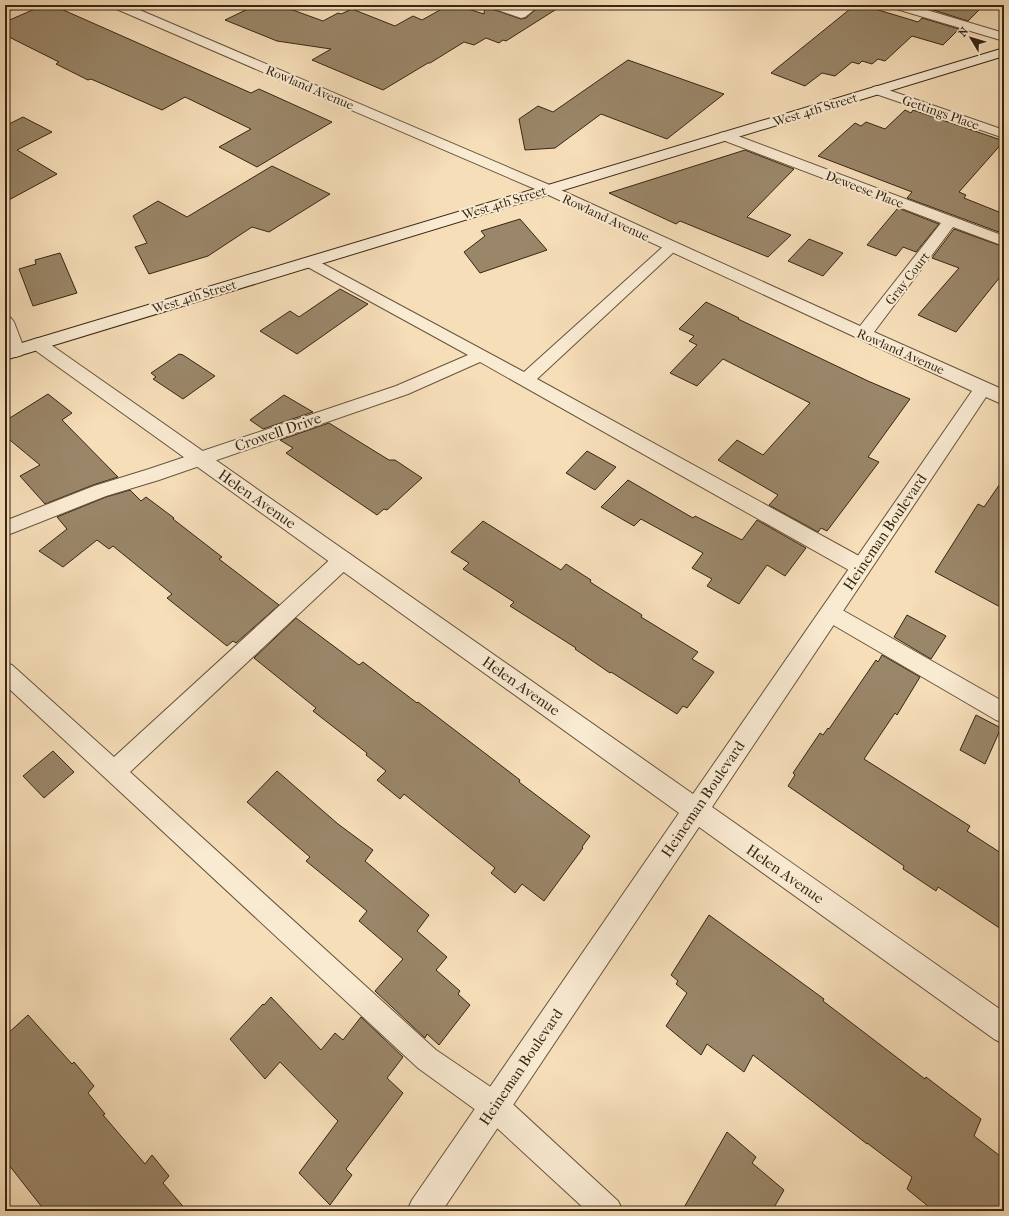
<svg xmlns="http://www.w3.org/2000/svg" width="1009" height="1216" font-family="'IM FELL French Canon',serif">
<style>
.building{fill:#9a8669;stroke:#372612}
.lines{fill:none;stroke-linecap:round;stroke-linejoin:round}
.lane-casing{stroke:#67543c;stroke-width:2}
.street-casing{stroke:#67543c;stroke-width:2}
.secondary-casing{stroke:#372612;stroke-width:2}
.lane{fill:#f9ead2;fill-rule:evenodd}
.street{fill:#f9ead2;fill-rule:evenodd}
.secondary{fill:#f9ead2;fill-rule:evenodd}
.labels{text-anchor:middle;stroke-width:4;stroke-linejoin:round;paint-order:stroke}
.far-street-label{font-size:13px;fill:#372612;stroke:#f9ead2}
.street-label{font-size:15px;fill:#372612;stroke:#f9ead2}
</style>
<rect width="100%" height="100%" fill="#f6deb9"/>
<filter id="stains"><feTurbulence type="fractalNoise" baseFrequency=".005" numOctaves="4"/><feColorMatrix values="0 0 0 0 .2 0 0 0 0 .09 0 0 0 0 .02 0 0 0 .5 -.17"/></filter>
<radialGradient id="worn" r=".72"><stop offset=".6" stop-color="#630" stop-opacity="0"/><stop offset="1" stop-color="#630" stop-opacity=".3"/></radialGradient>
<g class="building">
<path d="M44,5H52L251,93L259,89L332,122L257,167L219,147L251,129L185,97L162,110L91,79L88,80L56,64L59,62L5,35V22Z"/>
<path d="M256,5H279L323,21L338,13L341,14L352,9L395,26L413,16L422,20L449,5L463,9L465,8L484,14L485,5H489L492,9L521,19L526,18L541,5H563L506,41L503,40L499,43L486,38L474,45L464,42L430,63H428L383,90L312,60L331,49L277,41L225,20Z"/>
<path d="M855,5H862L918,22L922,18L959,29L943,45L912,36L885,61L878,59L872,64L862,61L859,64L852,62L835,76L822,73L805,86L771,73Z"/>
<path d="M934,5H984L968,21L930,9Z"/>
<path d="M628,60L724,94L667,139L601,114L555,148L525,150L519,119L538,106L553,112Z"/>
<path d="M905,110L911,113L913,110L1004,141L959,192L966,195L964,198L1004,214V234L907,198L912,192L818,156L855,123L861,126L866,122L885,129Z"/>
<path d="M23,117L52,132L17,150L57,174L5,202V126Z"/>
<path d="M745,150L794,169L747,217L791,235L768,257L680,221L676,224L609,193Z"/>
<path d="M272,166L330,194L269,232L252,227L208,256L149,274L135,247L147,243L133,216L158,201L187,217Z"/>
<path d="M898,208L939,224L916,252L903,247L896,256L867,245Z"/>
<path d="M520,219L547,250L480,273L464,252L485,236L481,231Z"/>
<path d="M954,229L1004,247V272L956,332L918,315L959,268L932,258Z"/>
<path d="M809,239L843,253L823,276L788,261Z"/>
<path d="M60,253L77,293L33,306L19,269L36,264L35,260Z"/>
<path d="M340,289L368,304L297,354L260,331L290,311L299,317Z"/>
<path d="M706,302L739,318L738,319L868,381L910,399L868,457L879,462L827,531L821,528L818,532L769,505L778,495L718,460L737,440L763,455L810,403L723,359L697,386L670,373L697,345L689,341L694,336L679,329Z"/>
<path d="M179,354L183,355L215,376L183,399L153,379L156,377L151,373Z"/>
<path d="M48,394L72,413L62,420L118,477L93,485L45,504L20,476L40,465L5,436V421Z"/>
<path d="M284,395L313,412L263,429L250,420Z"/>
<path d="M329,423L389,460H395L422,478L387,510L384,509L377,515L286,453L293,448L280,440Z"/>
<path d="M587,451L616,467L595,490L566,473Z"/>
<path d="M1004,478V609L935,572L978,504L984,507Z"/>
<path d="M628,480L693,518L695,516L742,540L757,520L806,548L785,576L767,565L739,604L707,586L712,579L692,568L703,553L641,519L634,526L601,507Z"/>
<path d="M130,490L141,501L146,497L174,518L173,519L222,557L219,559L279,605L236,643L233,641L227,646L167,598L172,594L113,546L109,549L97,540L63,567L39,551L67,529L57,517L106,497Z"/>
<path d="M483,521L561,570L566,564L591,580L590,582L642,615L641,617L698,652L692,659L714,672L687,708L683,706L677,714L611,672L610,673L575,649L576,648L510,606L514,602L463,569L469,563L451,552Z"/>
<path d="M907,615L946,636L931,659L894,637Z"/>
<path d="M296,618L359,665L363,662L417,703L418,702L520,780L519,782L590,836L582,847L583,848L544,901L522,884L515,893L491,873L495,868L404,794L400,799L377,780L386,771L366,755L367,753L313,711L316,708L254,658Z"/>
<path d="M882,655L920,677L897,715L895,713L864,759L970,826L967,831L1004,855V931L938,887L936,891L903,869L904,866L788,786L795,775L793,773L820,733L823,735L828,728L829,729L876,660L878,662Z"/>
<path d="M976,715L1001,728L985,764L960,750Z"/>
<path d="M53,751L74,772L44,798L23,776Z"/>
<path d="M277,771L338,824L373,850L365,861L429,915L417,931L447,957L436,970L460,991L458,994L470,1005L439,1045L427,1034L425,1038L375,991L403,959L359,921L367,911L306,861L310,857L247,802Z"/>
<path d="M709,915L824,999L823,1001L925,1079L926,1077L981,1119L974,1136L1004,1159V1211H934L907,1189L912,1177L867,1143V1144L753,1055L744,1072L707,1044L701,1055L666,1026L687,993L676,984L678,981L671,975Z"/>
<path d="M271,997L321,1050L335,1033L343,1040L361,1017L403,1057L387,1078L403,1093L346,1169L352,1175L330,1205L299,1173L338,1121L280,1062L265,1079L230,1039L263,1004L264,1005Z"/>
<path d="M28,1015L72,1064L74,1062L94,1086L88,1093L105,1114L103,1115L145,1164L152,1155L169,1176L163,1183L187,1211H45L5,1160V1036Z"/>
<path d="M727,1132L756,1157L752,1163L784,1190L772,1211H682Z"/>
</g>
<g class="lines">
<g class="lane-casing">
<g id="lane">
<path d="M877,86L1004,130V138L873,93L871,90L873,87Z"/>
<path d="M671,243L676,244L678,247L676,250L537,379L868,561L871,567L868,573L861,575L854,573L480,362L408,394L159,480L106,496L5,536V521L94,486L149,469L396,386L468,355L304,265L302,262L304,259L309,257L314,259L524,372L666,244Z"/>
<path d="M343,552L350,554L353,560L350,566L130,772L436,1050L504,1096L618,1201L623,1211H587L484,1116L418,1068L5,685V663L12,665L114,757L336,554Z"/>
<path d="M830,605L837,607L1004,702V723L996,720L823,619L820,613L823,607Z"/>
</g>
</g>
<g class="street-casing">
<g id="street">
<path d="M5,5H17L15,8L5,12Z"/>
<path d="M112,5H128L552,186L860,326L941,223L720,139L718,136L720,133L725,132L730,133L1004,236V246L953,227L874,332L1004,390V405L986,397L712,807L1004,1012V1044L994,1039L699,827L442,1211H407L412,1200L679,813L32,348L29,344L32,340L38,338L44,340L693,794L972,391L542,192L114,8Z"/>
<path d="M490,5H507L520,9L526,5H540L525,17L521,18L492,8Z"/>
<path d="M891,5H910L1004,33V41L893,8Z"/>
<path d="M5,316L11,318L14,322L25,351L22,355L16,357L10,355C3,344 5,330 5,316Z"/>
</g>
</g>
<g class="secondary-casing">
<path id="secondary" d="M1004,48V56L5,360V348Z"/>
</g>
<use href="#lane" class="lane"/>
<use href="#street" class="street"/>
<use href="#secondary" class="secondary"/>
</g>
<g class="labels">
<g class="far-street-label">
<text transform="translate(310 87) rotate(23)" y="5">Rowland Avenue</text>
<text transform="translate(815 109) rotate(-17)" y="5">West 4th Street</text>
<text transform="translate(941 112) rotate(19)" y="5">Gettings Place</text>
<text transform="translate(865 189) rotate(21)" y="5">Deweese Place</text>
<text transform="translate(504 202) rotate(-17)" y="5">West 4th Street</text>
<text transform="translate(606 217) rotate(25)" y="5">Rowland Avenue</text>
<text transform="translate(907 278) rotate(-52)" y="5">Gray Court</text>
<text transform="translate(194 296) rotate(-17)" y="5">West 4th Street</text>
<text transform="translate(901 351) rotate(24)" y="5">Rowland Avenue</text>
</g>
<g class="street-label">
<text transform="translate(278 432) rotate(-19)" y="5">Crowell Drive</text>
<text transform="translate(257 499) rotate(35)" y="5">Helen Avenue</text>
<text transform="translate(885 532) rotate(-56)" y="5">Heineman Boulevard</text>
<text transform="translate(521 686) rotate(35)" y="5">Helen Avenue</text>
<text transform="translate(703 799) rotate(-56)" y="5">Heineman Boulevard</text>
<text transform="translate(785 874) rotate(35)" y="5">Helen Avenue</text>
<text transform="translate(521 1067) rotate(-56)" y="5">Heineman Boulevard</text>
</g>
</g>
<rect width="1009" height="1216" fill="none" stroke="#f6deb9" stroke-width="20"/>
<rect x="6" y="6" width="997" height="1204" fill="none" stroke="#372612" stroke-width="2"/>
<rect x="10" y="10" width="989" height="1196" fill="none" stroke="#372612"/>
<g transform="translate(971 38) rotate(308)" stroke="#f9ead2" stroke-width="3" paint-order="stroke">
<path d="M0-3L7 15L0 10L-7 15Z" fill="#372612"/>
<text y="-6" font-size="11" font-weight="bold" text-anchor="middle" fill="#372612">N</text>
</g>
<rect width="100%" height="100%" filter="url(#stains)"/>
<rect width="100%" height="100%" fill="url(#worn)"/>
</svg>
